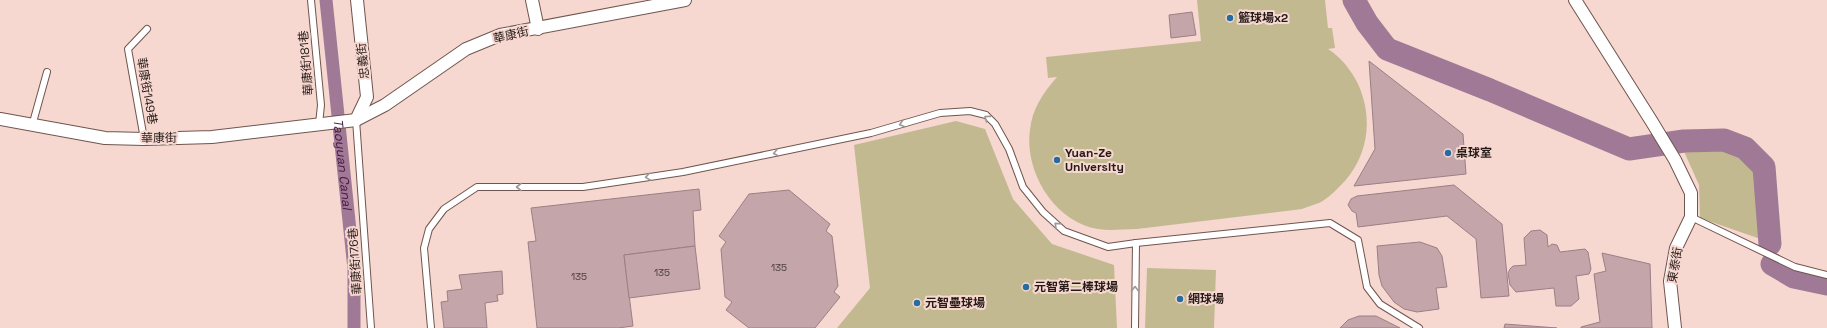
<svg xmlns="http://www.w3.org/2000/svg" width="1827" height="328" font-family="'Space Grotesk','Noto Sans TC',sans-serif">
<style>
.green{fill:#c3b991}
.lines{fill:none;stroke-linecap:round;stroke-linejoin:round}
.canal{stroke:#a07996;stroke-width:13}
.river{stroke:#a07996;stroke-width:23}
.building{fill:#c3a5aa;stroke:#9c7f85}
.lane-casing{stroke:#6f554e;stroke-width:8}
.street-casing{stroke:#6f554e;stroke-width:14}
.lane{stroke:#fff;stroke-width:6}
.street{stroke:#fff;stroke-width:12}
.oneway{stroke:#9d9897}
.poi-dot{fill:#276ca1;stroke:#f7d8d0;stroke-width:1.5}
.labels{text-anchor:middle;stroke-width:4;stroke-linejoin:round;paint-order:stroke}
.number-label{font-size:10px;fill:#4c3d3c}
.poi-label{font-size:12px;font-weight:bold;fill:#251a17;stroke:#f7d8d0;text-anchor:start}
.street-label{font-size:12px;fill:#251a17;stroke:#f7d8d0}
.water-label{font-size:13px;font-style:italic;fill:#491840;stroke:#f7d8d0}
</style>
<rect width="100%" height="100%" fill="#f7d8d0"/>
<g class="green">
<path d="M1197,0H1325L1328,28H1332L1335,48L1328,49C1341,57 1351,70 1358,84C1373,117 1369,153 1345,181C1337,189 1329,198 1319,203C1313,205 1307,207 1302,209L1137,229C1124,229 1110,231 1098,229C1054,222 1024,171 1030,130C1032,109 1043,93 1057,77L1048,78L1046,57L1201,41Z"/>
<path d="M956,121L985,129L1013,199L1052,244L1114,265L1117,328H837L870,288L854,145Z"/>
<path d="M1682,147L1749,153L1769,203L1772,243L1700,218L1699,185Z"/>
<path d="M1147,268L1216,270L1214,328H1145Z"/>
</g>
<g class="lines">
<path class="canal" id="s1" d="M326,0L354,269V328"/>
<g class="river">
<path d="M1354,0L1367,23L1387,49L1490,90L1629,149L1684,141L1724,140L1745,148L1764,167L1770,244"/>
<path d="M1772,264L1794,277L1827,284"/>
</g>
</g>
<g class="building">
<path d="M1192,12L1196,35L1171,38L1169,15Z"/>
<path d="M1369,61L1463,134L1466,174L1354,186L1375,149Z"/>
<path d="M1454,185L1502,224L1509,296L1481,298L1476,239L1447,216L1358,227L1356,213L1352,211L1348,205L1351,199L1357,196Z"/>
<path d="M699,189L701,210L693,211L695,246L624,255L633,326L618,328H537L528,242L536,241L531,208Z"/>
<path d="M789,190L830,224L826,231L832,236L838,286L834,292L840,297L815,328H749L726,310L732,302L725,297L721,249L726,242L719,236L749,194Z"/>
<path d="M1540,230L1547,235L1548,247L1552,244L1557,245L1560,252L1585,249L1588,252L1591,269L1589,274L1576,276L1579,299L1571,306H1556L1554,288L1516,292L1510,285L1508,273L1510,269L1513,266L1526,265L1524,238L1531,231Z"/>
<path d="M1420,242L1437,248L1442,256L1447,287L1436,288L1439,309L1417,312L1404,309L1394,302L1382,286L1379,275L1377,246Z"/>
<path d="M695,246L700,289L629,298L624,255Z"/>
<path d="M1602,253L1650,264L1652,328H1581V327L1600,322L1594,274L1606,271Z"/>
<path d="M502,271L503,294L497,295L498,301L485,303L487,328H444L441,302L448,301L447,291L462,289L459,275Z"/>
<path d="M1359,316H1376L1400,328H1340L1348,320Z"/>
<path d="M1505,324L1557,328H1504Z"/>
</g>
<g class="lines">
<g class="lane-casing">
<g id="lane">
<path d="M311,0L321,105L319,124"/>
<path d="M356,120L371,328"/>
<path d="M32,126L47,72"/>
<path d="M144,139L128,49L147,29"/>
<path d="M1691,217L1795,267L1827,275"/>
<path d="M1136,243L1330,223L1358,240L1367,287L1380,304L1419,328"/>
<path d="M431,328L424,248L429,229L444,209L477,187H583L683,172L871,133L940,113L970,111L986,115L995,124L1009,149L1023,187L1043,212L1064,231L1108,247L1136,243L1135,328"/>
</g>
</g>
<g class="street-casing">
<g id="street">
<path d="M532,0L538,29"/>
<path d="M1575,0L1652,122L1675,160L1691,193V217L1676,248L1670,281L1675,328"/>
<path d="M0,119L105,138L144,139L212,137L356,120L385,105L466,49L500,35L685,0"/>
<path d="M356,120L367,97L357,0"/>
</g>
</g>
<use href="#lane" class="lane"/>
<use href="#street" class="street"/>
</g>
<defs><path id="oneway-chevron" d="M-2-3.5L2.5 0L-2 3.5" fill="none" stroke-width="1.6" stroke-linecap="round" stroke-linejoin="round"/></defs>
<g class="oneway">
<use href="#oneway-chevron" transform="translate(987 118) rotate(-144)"/>
<use href="#oneway-chevron" transform="translate(902 124) rotate(164)"/>
<use href="#oneway-chevron" transform="translate(776 153) rotate(168)"/>
<use href="#oneway-chevron" transform="translate(648 177) rotate(171)"/>
<use href="#oneway-chevron" transform="translate(519 187) rotate(180)"/>
<use href="#oneway-chevron" transform="translate(1057 225) rotate(-138)"/>
<use href="#oneway-chevron" transform="translate(1135 289) rotate(-90)"/>
</g>
<g class="poi-dot">
<circle cx="1230" cy="18" r="4"/>
<circle cx="1448" cy="153" r="4"/>
<circle cx="1057" cy="160" r="4"/>
<circle cx="1026" cy="287" r="4"/>
<circle cx="1180" cy="299" r="4"/>
<circle cx="917" cy="303" r="4"/>
</g>
<g class="labels">
<g class="number-label">
<text x="779" y="271">135</text>
<text x="662" y="276">135</text>
<text x="579" y="280">135</text>
</g>
<g class="poi-label">
<text x="1238" y="22">籃球場x2</text>
<text x="1065" y="157">Yuan-Ze<tspan x="1065" dy="14">University</tspan></text>
<text x="1456" y="157">桌球室</text>
<text x="1034" y="291">元智第二棒球場</text>
<text x="1188" y="303">網球場</text>
<text x="925" y="307">元智壘球場</text>
</g>
<g class="street-label">
<text transform="translate(511 35) rotate(-13)" y="4">華康街</text>
<text transform="translate(363 61) rotate(-96)" y="4">忠義街</text>
<text transform="translate(306 63) rotate(-95)" y="4">華康街181巷</text>
<text transform="translate(147 91) rotate(80)" y="4">華康街149巷</text>
<text transform="translate(159 138) rotate(-1)" y="4">華康街</text>
<text transform="translate(355 261) rotate(-94)" y="4">華康街176巷</text>
<text transform="translate(1675 265) rotate(-80)" y="4">東泰街</text>
</g>
<g class="water-label">
<text dy="5" stroke="none"><textPath href="#s1" startOffset="165">Taoyuan Canal</textPath></text>
</g>
</g>
</svg>
